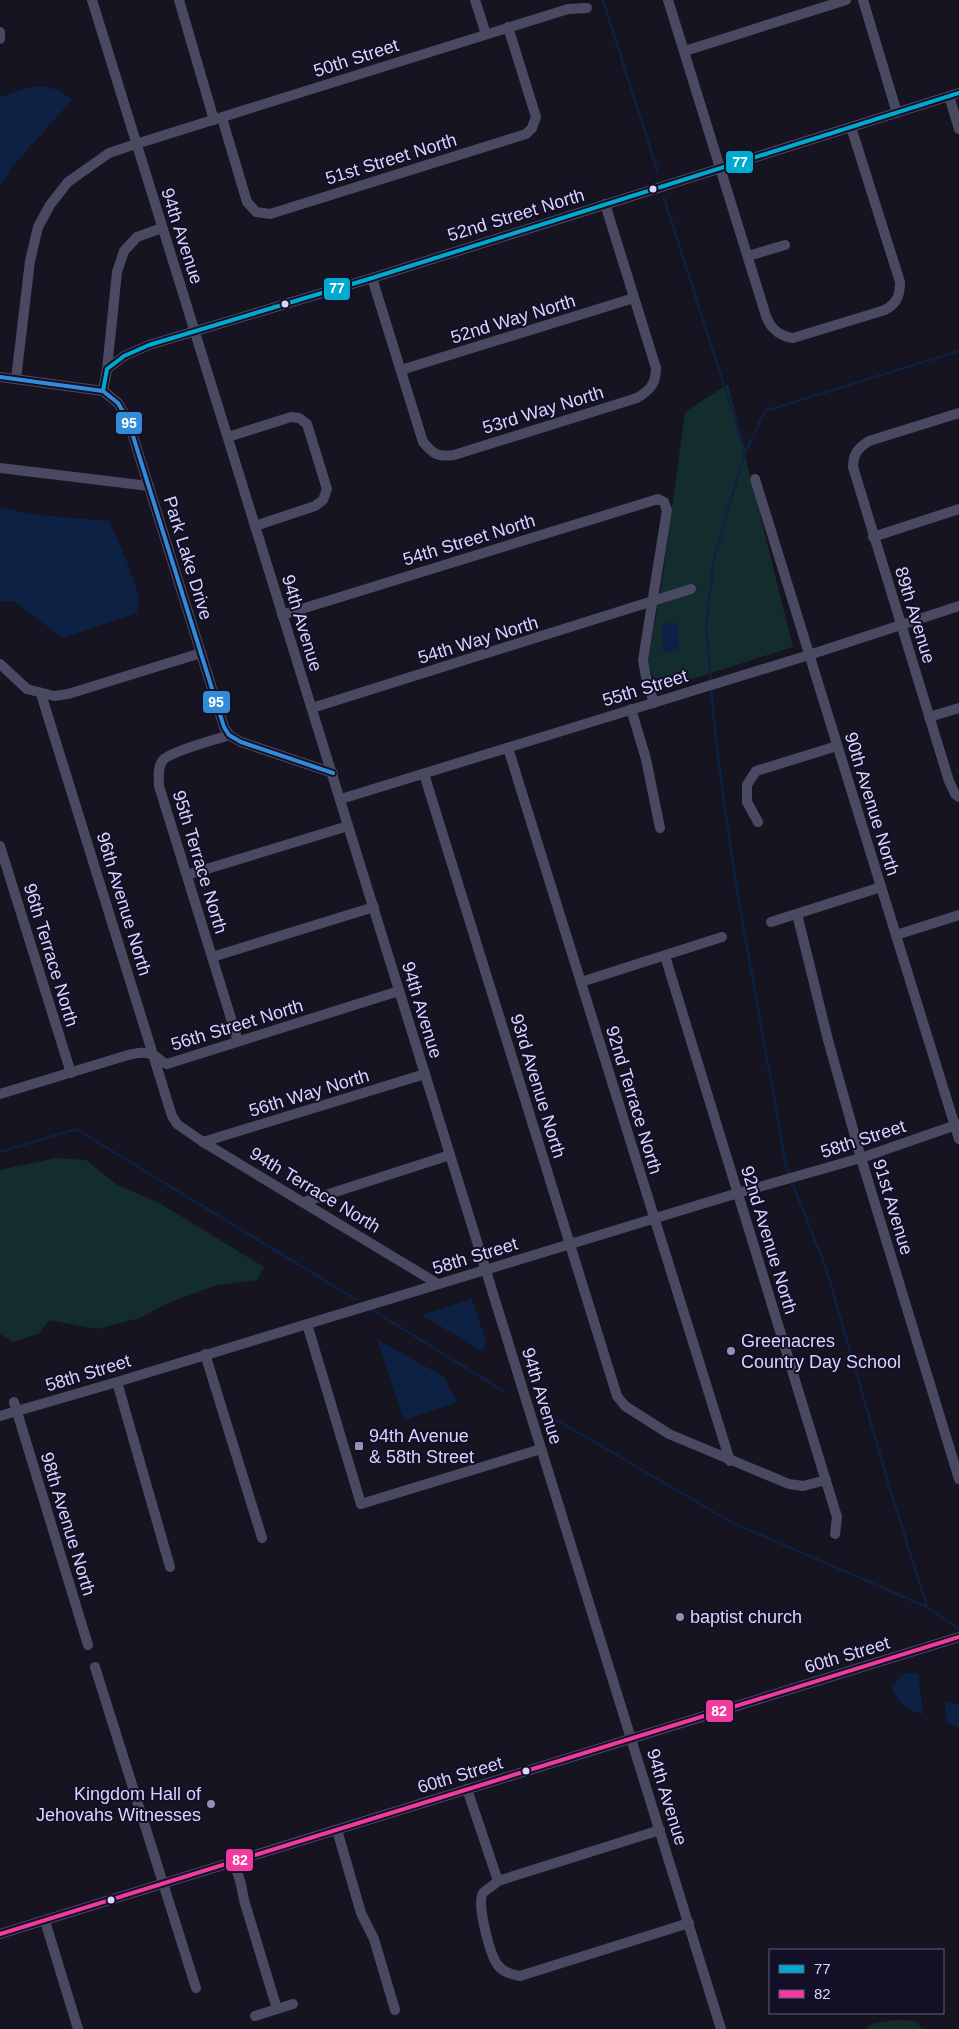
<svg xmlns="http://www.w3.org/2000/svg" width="959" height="2029" font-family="Helvetica,sans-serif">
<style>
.green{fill:#132c2d}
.water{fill:#0d2144}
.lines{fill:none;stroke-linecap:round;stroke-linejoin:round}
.stream{stroke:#0d2144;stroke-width:2.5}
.minor{stroke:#4a4962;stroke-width:10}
.bus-1-casing{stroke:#130f26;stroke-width:8}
.bus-2-casing{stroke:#130f26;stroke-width:8}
.bus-3-casing{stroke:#130f26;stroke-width:8}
.bus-1{stroke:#00a9ce;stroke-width:4}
.bus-2{stroke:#f13a9d;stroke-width:4}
.bus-3{stroke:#338bd7;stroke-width:4}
.bus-dot{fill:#d9d4ff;stroke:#130f26;stroke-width:2}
.poi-dot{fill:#9591b1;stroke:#130f26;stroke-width:2}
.labels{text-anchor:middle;stroke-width:4;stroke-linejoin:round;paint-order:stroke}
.street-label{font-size:18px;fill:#d9d4ff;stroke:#130f26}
.poi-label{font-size:18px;fill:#d9d4ff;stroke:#130f26;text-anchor:start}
.line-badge{stroke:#130f26;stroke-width:2}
.badge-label{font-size:14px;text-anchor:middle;font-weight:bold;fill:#fff}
</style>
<rect width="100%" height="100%" fill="#161421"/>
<g class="green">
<path d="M728,384L750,476L749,477L757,502L793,647L658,690L650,670L648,661L658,605L697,592L694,584L660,595L685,412Z"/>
<path d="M56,1158L86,1160L116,1184L161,1204L264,1267L257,1280L217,1285L168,1303L140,1318L97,1329L49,1320L40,1333L13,1342L0,1334V1170Z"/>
<path d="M895,2020L916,2021L922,2029H866L873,2024Z"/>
</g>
<g class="water">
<path d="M43,86L61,91L72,100L10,169L0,187V97L28,88Z"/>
<path d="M0,507L29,514L109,521L126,559L139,597L137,613L63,638L14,601H0Z"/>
<path d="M662,623H678L679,652H663Z"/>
<path d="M472,1299L486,1342L482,1351L422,1315Z"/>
<path d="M377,1339L444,1377L457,1402L404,1420Z"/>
<path d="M907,1673L918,1674L923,1714C906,1711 900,1703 891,1688L902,1675Z"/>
<path d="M945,1702L959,1704V1728L946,1722Z"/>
</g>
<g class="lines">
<g class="stream">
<path d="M603,0L658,173"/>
<path d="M664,198L745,451"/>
<path d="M711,682L706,626L714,558L745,453L765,411L959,351"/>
<path d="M711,688C725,849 759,1007 786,1166L790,1175"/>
<path d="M0,1152L76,1129L355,1299"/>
<path d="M791,1180L826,1268L890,1489L927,1607"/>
<path d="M371,1309L503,1391"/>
<path d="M550,1416L731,1522L927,1607L959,1629"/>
</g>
<g class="minor">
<path d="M92,0L721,2029"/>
<path d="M179,0L214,120"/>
<path d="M475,0L486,34"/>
<path d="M668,0L766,316C771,329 779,336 793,338L885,310C897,303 900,296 900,282L851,127"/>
<path d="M863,0L897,113"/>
<path d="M0,32V39"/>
<path d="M685,51L846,0"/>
<path d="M949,96L959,129"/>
<path d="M222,118L247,202L256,212L270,214L526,134L532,128L536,117L508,27"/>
<path d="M748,256L785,245"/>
<path d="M372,278L423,442C434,455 438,457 454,455L637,398C650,390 656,384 656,368L605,204"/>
<path d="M107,369L117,272L124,251L137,237L162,228"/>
<path d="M401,370L634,298"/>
<path d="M0,377L103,391L118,403L128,420L224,727L229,735L241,742L333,773"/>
<path d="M16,379L30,261L38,227L50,205L68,182L109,153L136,144L568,9L587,8"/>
<path d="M103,391L107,369L124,356L149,345L372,278L959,93"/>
<path d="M959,413L869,441C858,448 853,454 853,467L949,781L955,794L959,797"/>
<path d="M228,437L291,417L299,418L307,424L327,489L323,500L315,506L255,526"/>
<path d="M0,468L149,486"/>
<path d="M755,479L959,1139"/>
<path d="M873,537L959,509"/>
<path d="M282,615L658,499L664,502L667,510L643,660L646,677L654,703"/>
<path d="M0,664L27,689L54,696L68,694L201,653"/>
<path d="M41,694L172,1116L177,1124L203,1142L438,1284"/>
<path d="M312,708L691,589"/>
<path d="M631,709L646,759L660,828"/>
<path d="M929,717L959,708"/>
<path d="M229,735C215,740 172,751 163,760C157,767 159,777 159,786L238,1041"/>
<path d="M508,748L730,1461"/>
<path d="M424,774L617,1396L625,1406L669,1434L789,1484L803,1486L826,1480"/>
<path d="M341,799L809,655L959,606"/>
<path d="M758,822L747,802V785L756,771L837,746"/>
<path d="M0,846L71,1073"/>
<path d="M187,875L348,826"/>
<path d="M797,914L828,1040L861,1158L959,1479"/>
<path d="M771,922L881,887"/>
<path d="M896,935L959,915"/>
<path d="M665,956L837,1517L835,1534"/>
<path d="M212,957L374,907"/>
<path d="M581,982L722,937"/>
<path d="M0,1094L128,1055C137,1053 145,1051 153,1055C159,1058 161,1062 167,1064L399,991"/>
<path d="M203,1142L425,1074"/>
<path d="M304,1202L450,1155"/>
<path d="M307,1324L361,1504L541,1449"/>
<path d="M205,1354L262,1538"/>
<path d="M117,1382L170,1567"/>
<path d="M14,1402L88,1645"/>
<path d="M0,1416L117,1382L738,1193L861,1158L959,1124"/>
<path d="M95,1667L196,1988"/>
<path d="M467,1789L498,1881"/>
<path d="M337,1830L361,1913L374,1939L395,2010"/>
<path d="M660,1830L498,1881C494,1885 487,1889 483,1893C476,1903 490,1954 497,1964C502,1972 511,1974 520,1976L689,1923"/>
<path d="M234,1862L241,1884L244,1900L277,2009"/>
<path d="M45,1921L78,2029"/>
<path d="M0,1934L959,1637"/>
<path d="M255,2016L293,2004"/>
</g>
<g class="bus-1-casing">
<path id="bus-1" d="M103,391L107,369L124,356L149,345L372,278L959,93"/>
</g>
<g class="bus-2-casing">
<path id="bus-2" d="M0,1934L959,1637"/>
</g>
<g class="bus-3-casing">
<path id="bus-3" d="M0,377L103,391L118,403L128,420L224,727L229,735L241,742L333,773"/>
</g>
<use href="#bus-1" class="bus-1"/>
<use href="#bus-2" class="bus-2"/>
<use href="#bus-3" class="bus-3"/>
</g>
<g class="bus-dot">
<circle cx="653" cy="189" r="4.5"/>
<circle cx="285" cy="304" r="4.5"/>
<circle cx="526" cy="1771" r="4.5"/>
<circle cx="111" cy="1900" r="4.5"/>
</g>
<g class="poi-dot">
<circle cx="731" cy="1351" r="5"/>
<rect x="354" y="1441" width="10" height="10" rx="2.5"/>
<circle cx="680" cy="1617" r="5"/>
<circle cx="211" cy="1804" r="5"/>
</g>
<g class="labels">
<g class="street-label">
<text transform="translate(356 58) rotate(-18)" y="6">50th Street</text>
<text transform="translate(391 159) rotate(-17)" y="6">51st Street North</text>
<text transform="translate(516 215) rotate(-17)" y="6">52nd Street North</text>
<text transform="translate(182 236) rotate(72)" y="6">94th Avenue</text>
<text transform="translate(513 319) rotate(-17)" y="6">52nd Way North</text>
<text transform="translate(543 410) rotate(-17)" y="6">53rd Way North</text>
<text transform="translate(469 540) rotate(-17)" y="6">54th Street North</text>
<text transform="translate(188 558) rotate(73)" y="6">Park Lake Drive</text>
<text transform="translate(915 615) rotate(73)" y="6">89th Avenue</text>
<text transform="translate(302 623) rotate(73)" y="6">94th Avenue</text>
<text transform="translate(478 640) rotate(-17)" y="6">54th Way North</text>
<text transform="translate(645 688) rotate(-17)" y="6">55th Street</text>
<text transform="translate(872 804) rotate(73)" y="6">90th Avenue North</text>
<text transform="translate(200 862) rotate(73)" y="6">95th Terrace North</text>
<text transform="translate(124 904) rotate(73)" y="6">96th Avenue North</text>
<text transform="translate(51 955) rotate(73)" y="6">96th Terrace North</text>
<text transform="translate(422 1010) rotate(73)" y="6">94th Avenue</text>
<text transform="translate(237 1025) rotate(-17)" y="6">56th Street North</text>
<text transform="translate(538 1086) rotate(73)" y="6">93rd Avenue North</text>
<text transform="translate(309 1093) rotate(-17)" y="6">56th Way North</text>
<text transform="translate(634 1100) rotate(73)" y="6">92nd Terrace North</text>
<text transform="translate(863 1139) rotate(-18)" y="6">58th Street</text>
<text transform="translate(315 1190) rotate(31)" y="6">94th Terrace North</text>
<text transform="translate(893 1207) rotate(73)" y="6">91st Avenue</text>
<text transform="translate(769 1240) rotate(73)" y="6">92nd Avenue North</text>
<text transform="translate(475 1256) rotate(-17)" y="6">58th Street</text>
<text transform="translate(88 1373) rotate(-17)" y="6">58th Street</text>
<text transform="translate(542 1396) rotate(73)" y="6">94th Avenue</text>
<text transform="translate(68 1524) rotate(73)" y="6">98th Avenue North</text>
<text transform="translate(847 1655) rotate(-17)" y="6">60th Street</text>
<text transform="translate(460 1775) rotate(-17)" y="6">60th Street</text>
<text transform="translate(667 1797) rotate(73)" y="6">94th Avenue</text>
</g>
<g class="poi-label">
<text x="741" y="1347">Greenacres<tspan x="741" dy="21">Country Day School</tspan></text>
<text x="369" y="1442">94th Avenue<tspan x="369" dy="21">&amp; 58th Street</tspan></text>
<text x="690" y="1623">baptist church</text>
<text x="201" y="1800" text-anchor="end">Kingdom Hall of<tspan x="201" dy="21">Jehovahs Witnesses</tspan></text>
</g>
</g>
<g class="line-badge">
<rect x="725" y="150" width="29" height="24" rx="5" fill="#00a9ce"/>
<rect x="323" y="277" width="28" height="24" rx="5" fill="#00a9ce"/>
<rect x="115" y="411" width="28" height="24" rx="5" fill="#338bd7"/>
<rect x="202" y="690" width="29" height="24" rx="5" fill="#338bd7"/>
<rect x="705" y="1699" width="29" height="24" rx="5" fill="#f13a9d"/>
<rect x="225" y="1848" width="29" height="24" rx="5" fill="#f13a9d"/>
</g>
<g class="badge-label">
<text x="740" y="167">77</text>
<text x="337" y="293">77</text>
<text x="129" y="428">95</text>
<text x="216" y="707">95</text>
<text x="719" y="1716">82</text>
<text x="240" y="1865">82</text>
</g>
<rect x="769" y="1949" width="175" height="65" fill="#130f26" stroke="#625e7d"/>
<rect x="779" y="1965" width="25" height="8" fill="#00a9ce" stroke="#625e7d"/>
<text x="814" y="1974" font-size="15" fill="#d9d4ff">77</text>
<rect x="779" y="1990" width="25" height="8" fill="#f13a9d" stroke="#625e7d"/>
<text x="814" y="1999" font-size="15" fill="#d9d4ff">82</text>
</svg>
